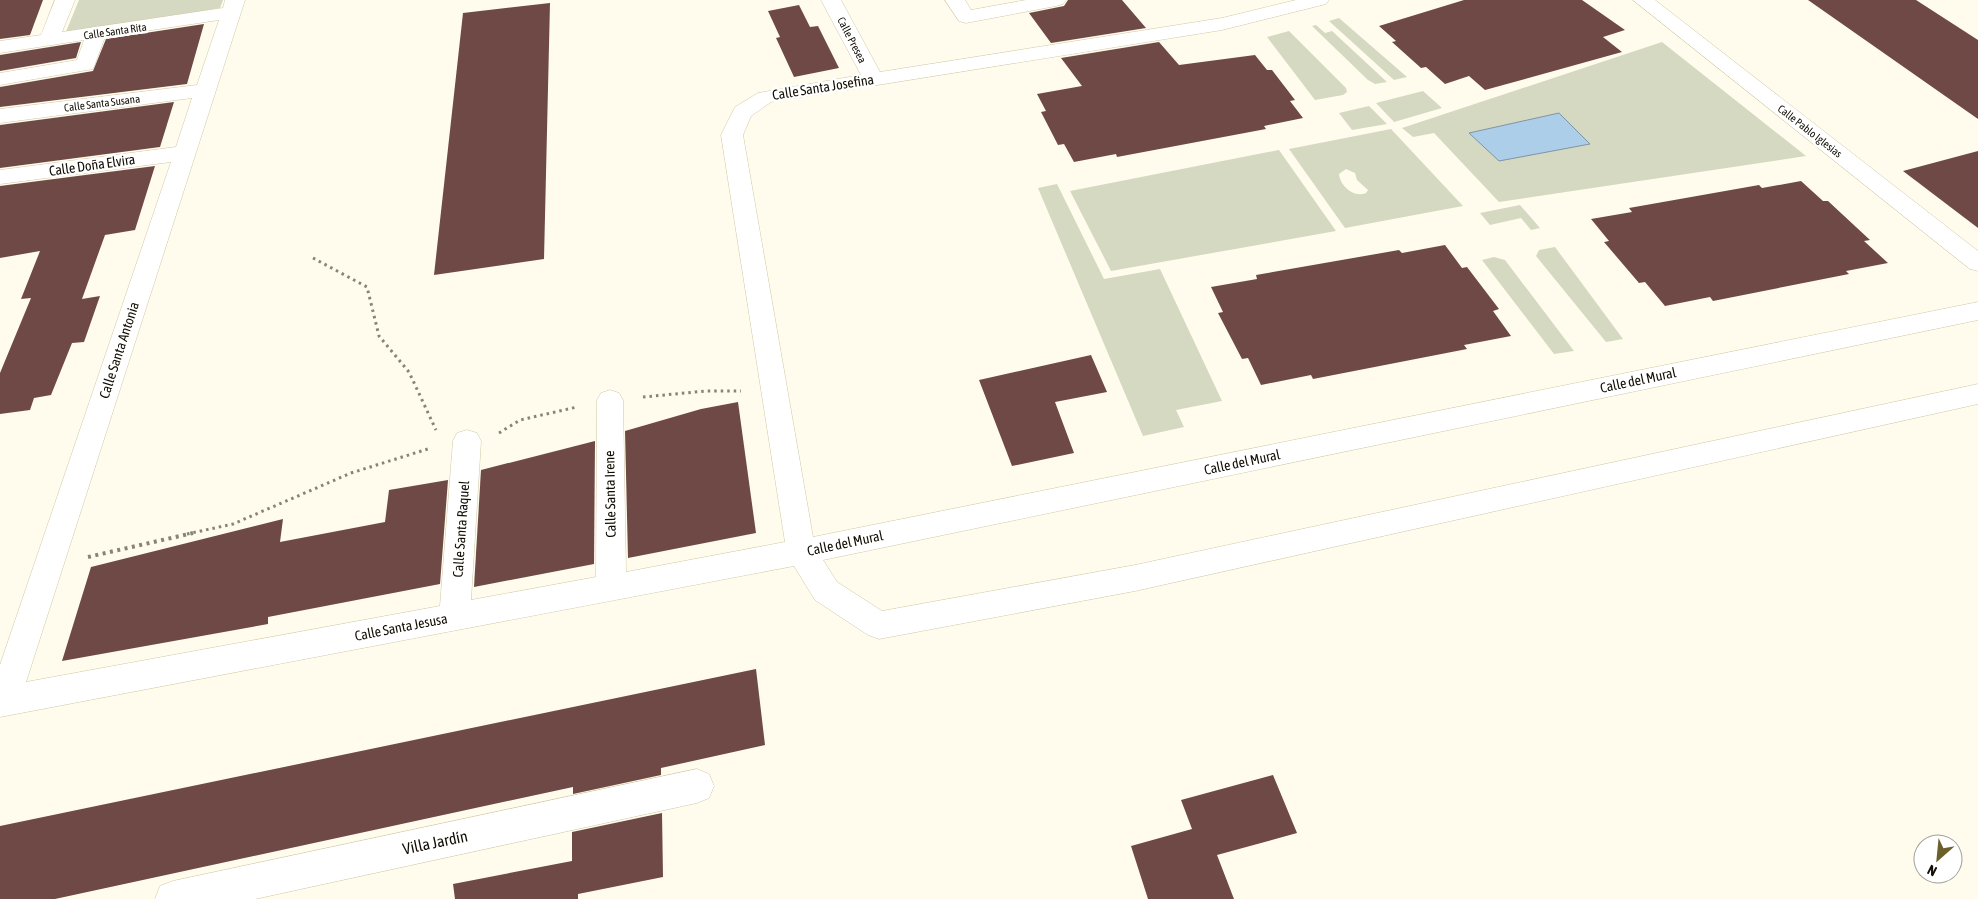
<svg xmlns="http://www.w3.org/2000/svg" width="1978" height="899" font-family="'Asap Condensed',sans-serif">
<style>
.green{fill:#d6d9c1;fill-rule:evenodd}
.water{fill:#adcee9;stroke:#7e94a4}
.building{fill:#6f4945}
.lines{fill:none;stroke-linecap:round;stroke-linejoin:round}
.minor-casing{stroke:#cfc8a4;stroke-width:1}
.path-far1{stroke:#878477;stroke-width:3;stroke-dasharray:2.5 4;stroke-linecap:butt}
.path{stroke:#878477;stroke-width:4;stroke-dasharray:3 4.5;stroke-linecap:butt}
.minor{fill:#fff;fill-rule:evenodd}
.labels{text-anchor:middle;stroke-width:5;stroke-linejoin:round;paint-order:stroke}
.far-street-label{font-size:11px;fill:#110e03;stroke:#fff}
.street-label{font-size:14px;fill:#110e03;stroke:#fff}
.near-street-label{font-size:16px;fill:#110e03;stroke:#fff}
</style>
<rect width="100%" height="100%" fill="#fffced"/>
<g class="green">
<path d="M79,0H223L220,8L65,34Z"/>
<path d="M1339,18L1407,77L1394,80L1329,21Z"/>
<path d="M1316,25L1325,33L1332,31L1387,82L1375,84L1368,80L1312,26Z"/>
<path d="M1289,31L1346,88L1347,92L1343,95L1315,100L1267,37Z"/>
<path d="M1662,42L1806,156L1499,202L1434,133L1413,137L1402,128Z"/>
<path d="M1423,91L1442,108L1394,122L1376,103Z"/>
<path d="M1369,106L1387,124L1352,130L1339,113Z"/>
<path d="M1391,129L1463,206L1345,228L1289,149ZM1346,169L1355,173L1357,180L1368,190L1366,193C1354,198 1340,186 1339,174Z"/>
<path d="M1279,150L1336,231L1111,271L1070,191Z"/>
<path d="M1057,184L1104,279L1160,269L1222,401L1176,410L1184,427L1143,436L1038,188Z"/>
<path d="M1520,205L1540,228L1531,230L1521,218L1490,225L1480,213Z"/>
<path d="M1555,247L1623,339L1606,342L1536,256L1539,250Z"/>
<path d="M1494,257L1505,260L1574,351L1554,354L1482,260Z"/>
</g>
<path class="water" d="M1559,113L1590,144L1499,161L1469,133Z"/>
<g class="building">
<path d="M0,0H43L30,35L0,39Z"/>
<path d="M1068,0H1122L1146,28L1051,43L1029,13L1064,6Z"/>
<path d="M1464,0H1582L1625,30L1603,37L1622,52L1485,90L1469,76L1445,84L1426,67L1421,68L1392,42L1396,41L1379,26Z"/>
<path d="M1808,0H1916L1978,40V119Z"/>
<path d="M550,3L544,259L434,275L463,13Z"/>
<path d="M799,5L810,27L818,26L839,68L794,77L776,38L780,37L768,11Z"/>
<path d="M204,24L187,84L0,107V87L93,71L106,39Z"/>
<path d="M81,42L76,58L0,71V55Z"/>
<path d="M1159,42L1179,65L1255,55L1267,70H1272L1295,100L1290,101L1303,118L1264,126L1266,129L1117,157L1116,154L1074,162L1064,144L1058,145L1041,112L1046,111L1037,94L1082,86L1061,58Z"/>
<path d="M174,102L160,147L0,168V125Z"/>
<path d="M1978,151V228L1903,171Z"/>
<path d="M155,166L135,230L105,235L82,299L100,296L84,342L72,343L51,395L34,398L30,410L0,414V373L31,298L21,299L40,251L0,258V186Z"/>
<path d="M1801,181L1823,201H1828L1870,240L1864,241L1888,263L1846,271L1849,274L1713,301L1710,297L1665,306L1645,282L1639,283L1604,242L1609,241L1591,219L1632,212L1629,208L1759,185L1762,188Z"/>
<path d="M1445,245L1462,268L1467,267L1499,309L1493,311L1511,336L1464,345L1467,349L1313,379L1311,375L1261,385L1248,358L1242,359L1218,313L1223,312L1211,287L1257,279L1256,275L1399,250L1402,253Z"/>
<path d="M1091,355L1107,392L1055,402L1074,453L1012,466L979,380Z"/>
<path d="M738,402L756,533L628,558L625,431L701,409Z"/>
<path d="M595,441L594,564L474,587L481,470Z"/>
<path d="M448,480L440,584L268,617V624L62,661L91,567L283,519L280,542L385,522L389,490Z"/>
<path d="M756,669L765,745L661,768V775L573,794V787L55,899H0V826Z"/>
<path d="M1273,775L1297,833L1217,855L1234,899H1148L1131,846L1192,829L1181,800Z"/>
<path d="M662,813L663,877L578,894V899H455L453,884L572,861V832Z"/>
</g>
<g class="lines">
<g class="minor-casing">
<g id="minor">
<path d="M55,0H75L62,32L223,8L225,0H245L26,682L440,606L453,441L457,433L467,430L477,433L481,441L471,600L596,577L597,400L601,393L610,390L619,393L623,400L626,572L785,542L721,135L735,107L758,93L861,75L821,0H841L880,72L1222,18L1296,0H1329L1326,4L1222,30L771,102L751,116L743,135L813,537L1978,302V320L823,560L837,582L882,611L1135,565L1978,384V404L1135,591L879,639L868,635L815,600L794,566L0,717V665L171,162L0,184V170L176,147L192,98L0,123V109L197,85L219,20L105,37L93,69L0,85V73L77,60L84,40L0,53V41L41,35Z"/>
<path d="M945,0H965L971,10L1026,0H1066L1063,4L1056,6L966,23L959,21Z"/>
<path d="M1633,0H1655L1978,251V271L1970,269Z"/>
<path d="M697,769L709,774L714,786L709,798L697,803L255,899H155L160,886L173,881Z"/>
</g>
</g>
<g class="path-far1">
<path d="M313,258L367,287L379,336L409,372L436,430"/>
<path d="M643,397L706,391H741"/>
<path d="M499,433L520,420L577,407"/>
<path d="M187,534L233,524L351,473L431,448"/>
</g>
<path class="path" d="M88,557L193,533"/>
<use href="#minor" class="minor"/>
</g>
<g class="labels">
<g class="far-street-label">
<text transform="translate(115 31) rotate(-8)" y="4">Calle Santa Rita</text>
<text transform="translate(852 40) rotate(63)" y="4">Calle Presea</text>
<text transform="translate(102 103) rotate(-7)" y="4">Calle Santa Susana</text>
<text transform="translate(1810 131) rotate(38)" y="4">Calle Pablo Iglesias</text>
</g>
<g class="street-label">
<text transform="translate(823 87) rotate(-9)" y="5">Calle Santa Josefina</text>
<text transform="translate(92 165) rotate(-8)" y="5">Calle Doña Elvira</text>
<text transform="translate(119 350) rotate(-72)" y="5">Calle Santa Antonia</text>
<text transform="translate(1638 380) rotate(-12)" y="5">Calle del Mural</text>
<text transform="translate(1242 462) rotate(-12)" y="5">Calle del Mural</text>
<text transform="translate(610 494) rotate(-91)" y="5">Calle Santa Irene</text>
<text transform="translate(461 529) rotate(-86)" y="5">Calle Santa Raquel</text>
<text transform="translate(845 543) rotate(-12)" y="5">Calle del Mural</text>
<text transform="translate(401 627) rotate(-11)" y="5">Calle Santa Jesusa</text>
</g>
<g class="near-street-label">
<text transform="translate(435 842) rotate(-12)" y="6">Villa Jardín</text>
</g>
</g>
<g transform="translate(1938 859) rotate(207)"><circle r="24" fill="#ffffff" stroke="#a09f9a"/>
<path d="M0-4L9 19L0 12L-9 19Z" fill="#6b5f2c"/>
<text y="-8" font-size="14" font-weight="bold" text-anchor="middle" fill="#110e03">N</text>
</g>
</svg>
